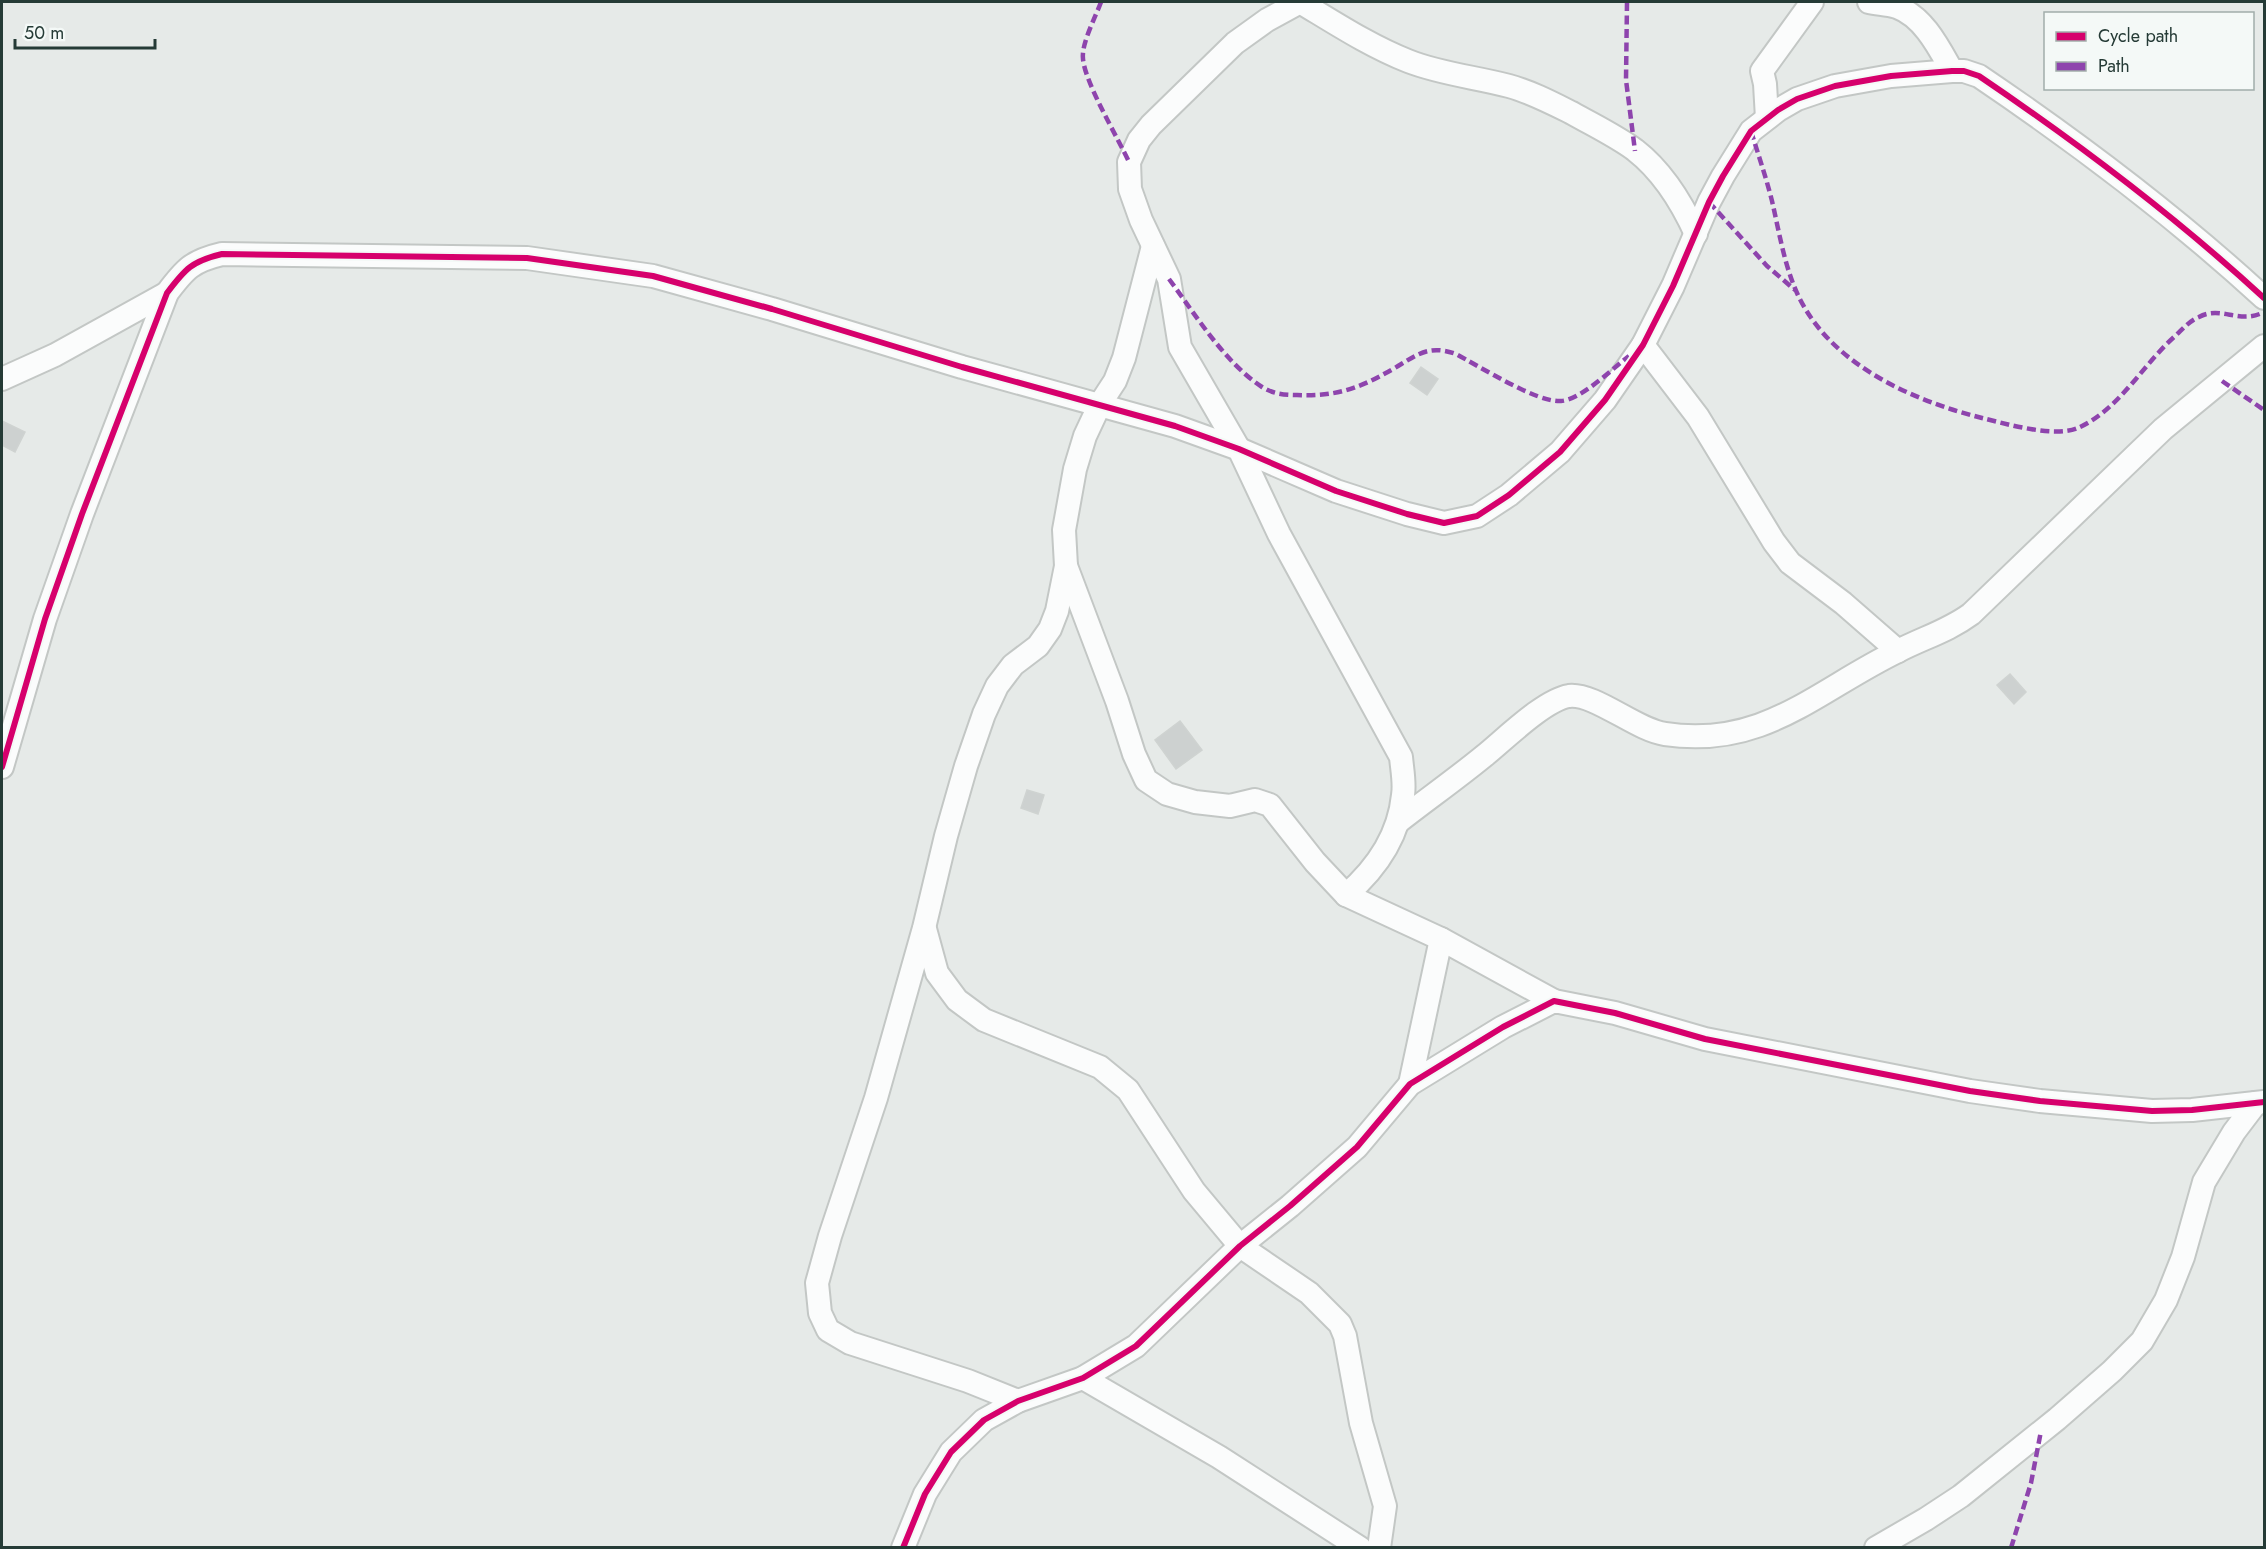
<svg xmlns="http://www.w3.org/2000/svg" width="2266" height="1549" font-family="Jost,sans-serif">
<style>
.building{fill:#cdd1d0;stroke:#cfd3d1;stroke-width:1.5}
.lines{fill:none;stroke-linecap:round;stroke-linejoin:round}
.street-casing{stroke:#c3c7c5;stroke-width:26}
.street{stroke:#fbfcfc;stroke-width:22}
.quiet{stroke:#8e44ad;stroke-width:4.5;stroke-dasharray:9 4.5;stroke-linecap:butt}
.cycleway-casing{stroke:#f4f9f7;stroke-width:10}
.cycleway{stroke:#d6006c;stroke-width:6}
</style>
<rect width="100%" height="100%" fill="#e6eae8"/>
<g class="building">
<path d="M1421,367L1438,379L1427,395L1410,383Z"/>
<path d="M2,421L25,432L15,452L2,445Z"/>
<path d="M2010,674L2026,692L2014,704L1997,685Z"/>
<path d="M1180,721L1202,750L1176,769L1155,740Z"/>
<path d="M1027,790L1044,795L1038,814L1021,808Z"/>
</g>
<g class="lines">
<g class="street-casing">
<g id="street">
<path d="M1300,2L1267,20L1235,43L1151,125L1139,140L1129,162L1130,189L1141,220L1169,279L1180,347L1239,449L1279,534L1401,757C1402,769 1405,783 1403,795C1399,836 1376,869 1346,895"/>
<path d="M1300,2C1335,23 1370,46 1408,61C1441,74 1475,77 1509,86C1531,92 1552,103 1572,113C1593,125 1616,136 1635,150C1662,171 1682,203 1696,234"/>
<path d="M1869,2C1878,4 1888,4 1897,7C1924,17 1939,48 1952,71"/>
<path d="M1767,118L1765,84L1762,71L1812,2"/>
<path d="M1643,345L1698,417L1774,542L1790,563L1843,603L1898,651"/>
<path d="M2,379L55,355L167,293"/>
<path d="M1066,566L1117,701L1134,754L1146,780L1167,794L1195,802L1230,806L1255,800L1270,805L1315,862L1346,895L1441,939L1554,1001"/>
<path d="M2,767L45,619L82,514L167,293C185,269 192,261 222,254L527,258L653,276L772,309L962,367L1175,426L1239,449L1336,491L1407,514L1444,523L1477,516L1509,495L1560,452L1605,400L1643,345L1673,286L1709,202L1723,176L1751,131L1778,110L1797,99L1835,86L1891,76L1952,71H1964L1979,76C2078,143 2176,217 2264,298"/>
<path d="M1398,822C1426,800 1456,779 1484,756C1504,740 1544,700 1569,696C1595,693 1636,730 1665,734C1764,749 1817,690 1898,651C1923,638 1948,631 1971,614L2163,429L2264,346"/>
<path d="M925,929L937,973L957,1000L984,1020L1100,1067L1128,1090L1194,1191L1240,1246L1309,1293L1340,1324L1345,1336L1361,1423L1385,1506L1379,1548"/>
<path d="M1410,1084L1441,939"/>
<path d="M1083,1378L1219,1457L1360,1548"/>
<path d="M1018,1401L968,1381L850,1343L828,1330L820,1313L817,1283L830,1236L876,1098L924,928L946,836L966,766L984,714L997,686L1013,665L1038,646L1050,629L1057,611L1066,566L1064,530L1075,469L1085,436L1100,404L1115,381L1124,358L1153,246"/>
<path d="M903,1548L925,1494L951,1452L984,1420L1018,1401L1083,1378L1136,1346L1240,1246L1290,1206L1357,1147L1410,1084L1503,1027L1554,1001L1615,1013L1705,1039L1970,1091L2040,1101L2152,1111L2192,1110L2264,1102"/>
<path d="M1876,1548L1926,1519L1961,1496L2057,1419L2112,1371L2142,1341L2166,1300L2183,1257L2204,1182L2234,1132L2256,1103"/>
</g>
</g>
<use href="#street" class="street"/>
<g class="quiet">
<path d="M1101,2C1096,16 1081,44 1083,59C1085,83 1118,138 1129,162"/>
<path d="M1627,2L1626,80L1635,151"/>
<path d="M1751,131C1758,154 1766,177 1772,201C1779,231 1784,264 1797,293C1829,364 1911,400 1982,418C2007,424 2057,439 2080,427C2119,409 2143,365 2174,337C2182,330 2189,321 2199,317C2221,305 2239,325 2264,312"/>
<path d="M1709,202L1767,266L1795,290"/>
<path d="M1169,279C1195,314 1225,363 1262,387C1273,394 1285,395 1297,395C1336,397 1360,388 1393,369C1417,355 1428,344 1456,354C1479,366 1537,403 1561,401C1581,400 1613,368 1629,356"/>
<path d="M2222,381L2264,410"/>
<path d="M2011,1548L2031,1483L2041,1431"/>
</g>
<g class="cycleway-casing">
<g id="cycleway">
<path d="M2,767L45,619L82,514L167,293C185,269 192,261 222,254L527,258L653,276L772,309L962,367L1175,426L1239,449L1336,491L1407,514L1444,523L1477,516L1509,495L1560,452L1605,400L1643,345L1673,286L1709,202L1723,176L1751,131L1778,110L1797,99L1835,86L1891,76L1952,71H1964L1979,76C2078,143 2176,217 2264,298"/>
<path d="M903,1548L925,1494L951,1452L984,1420L1018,1401L1083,1378L1136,1346L1240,1246L1290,1206L1357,1147L1410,1084L1503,1027L1554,1001L1615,1013L1705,1039L1970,1091L2040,1101L2152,1111L2192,1110L2264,1102"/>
</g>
</g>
<use href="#cycleway" class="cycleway"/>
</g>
<rect width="2266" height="1549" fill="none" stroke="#253b36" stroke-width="6"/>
<rect x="2044" y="12" width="210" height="78" fill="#f4f9f7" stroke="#a1adaa" stroke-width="1.5"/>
<rect x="2056" y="32" width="30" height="9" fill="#d6006c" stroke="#a1adaa" stroke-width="1.5"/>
<text x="2098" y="42" font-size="18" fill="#253b36">Cycle path</text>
<rect x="2056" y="62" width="30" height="9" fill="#8e44ad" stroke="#a1adaa" stroke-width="1.5"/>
<text x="2098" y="72" font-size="18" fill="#253b36">Path</text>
<path d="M15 39v9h140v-9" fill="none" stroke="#253b36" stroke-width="3"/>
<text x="24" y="39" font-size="18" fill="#253b36" stroke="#f4f9f7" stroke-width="4.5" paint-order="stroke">50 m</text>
</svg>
